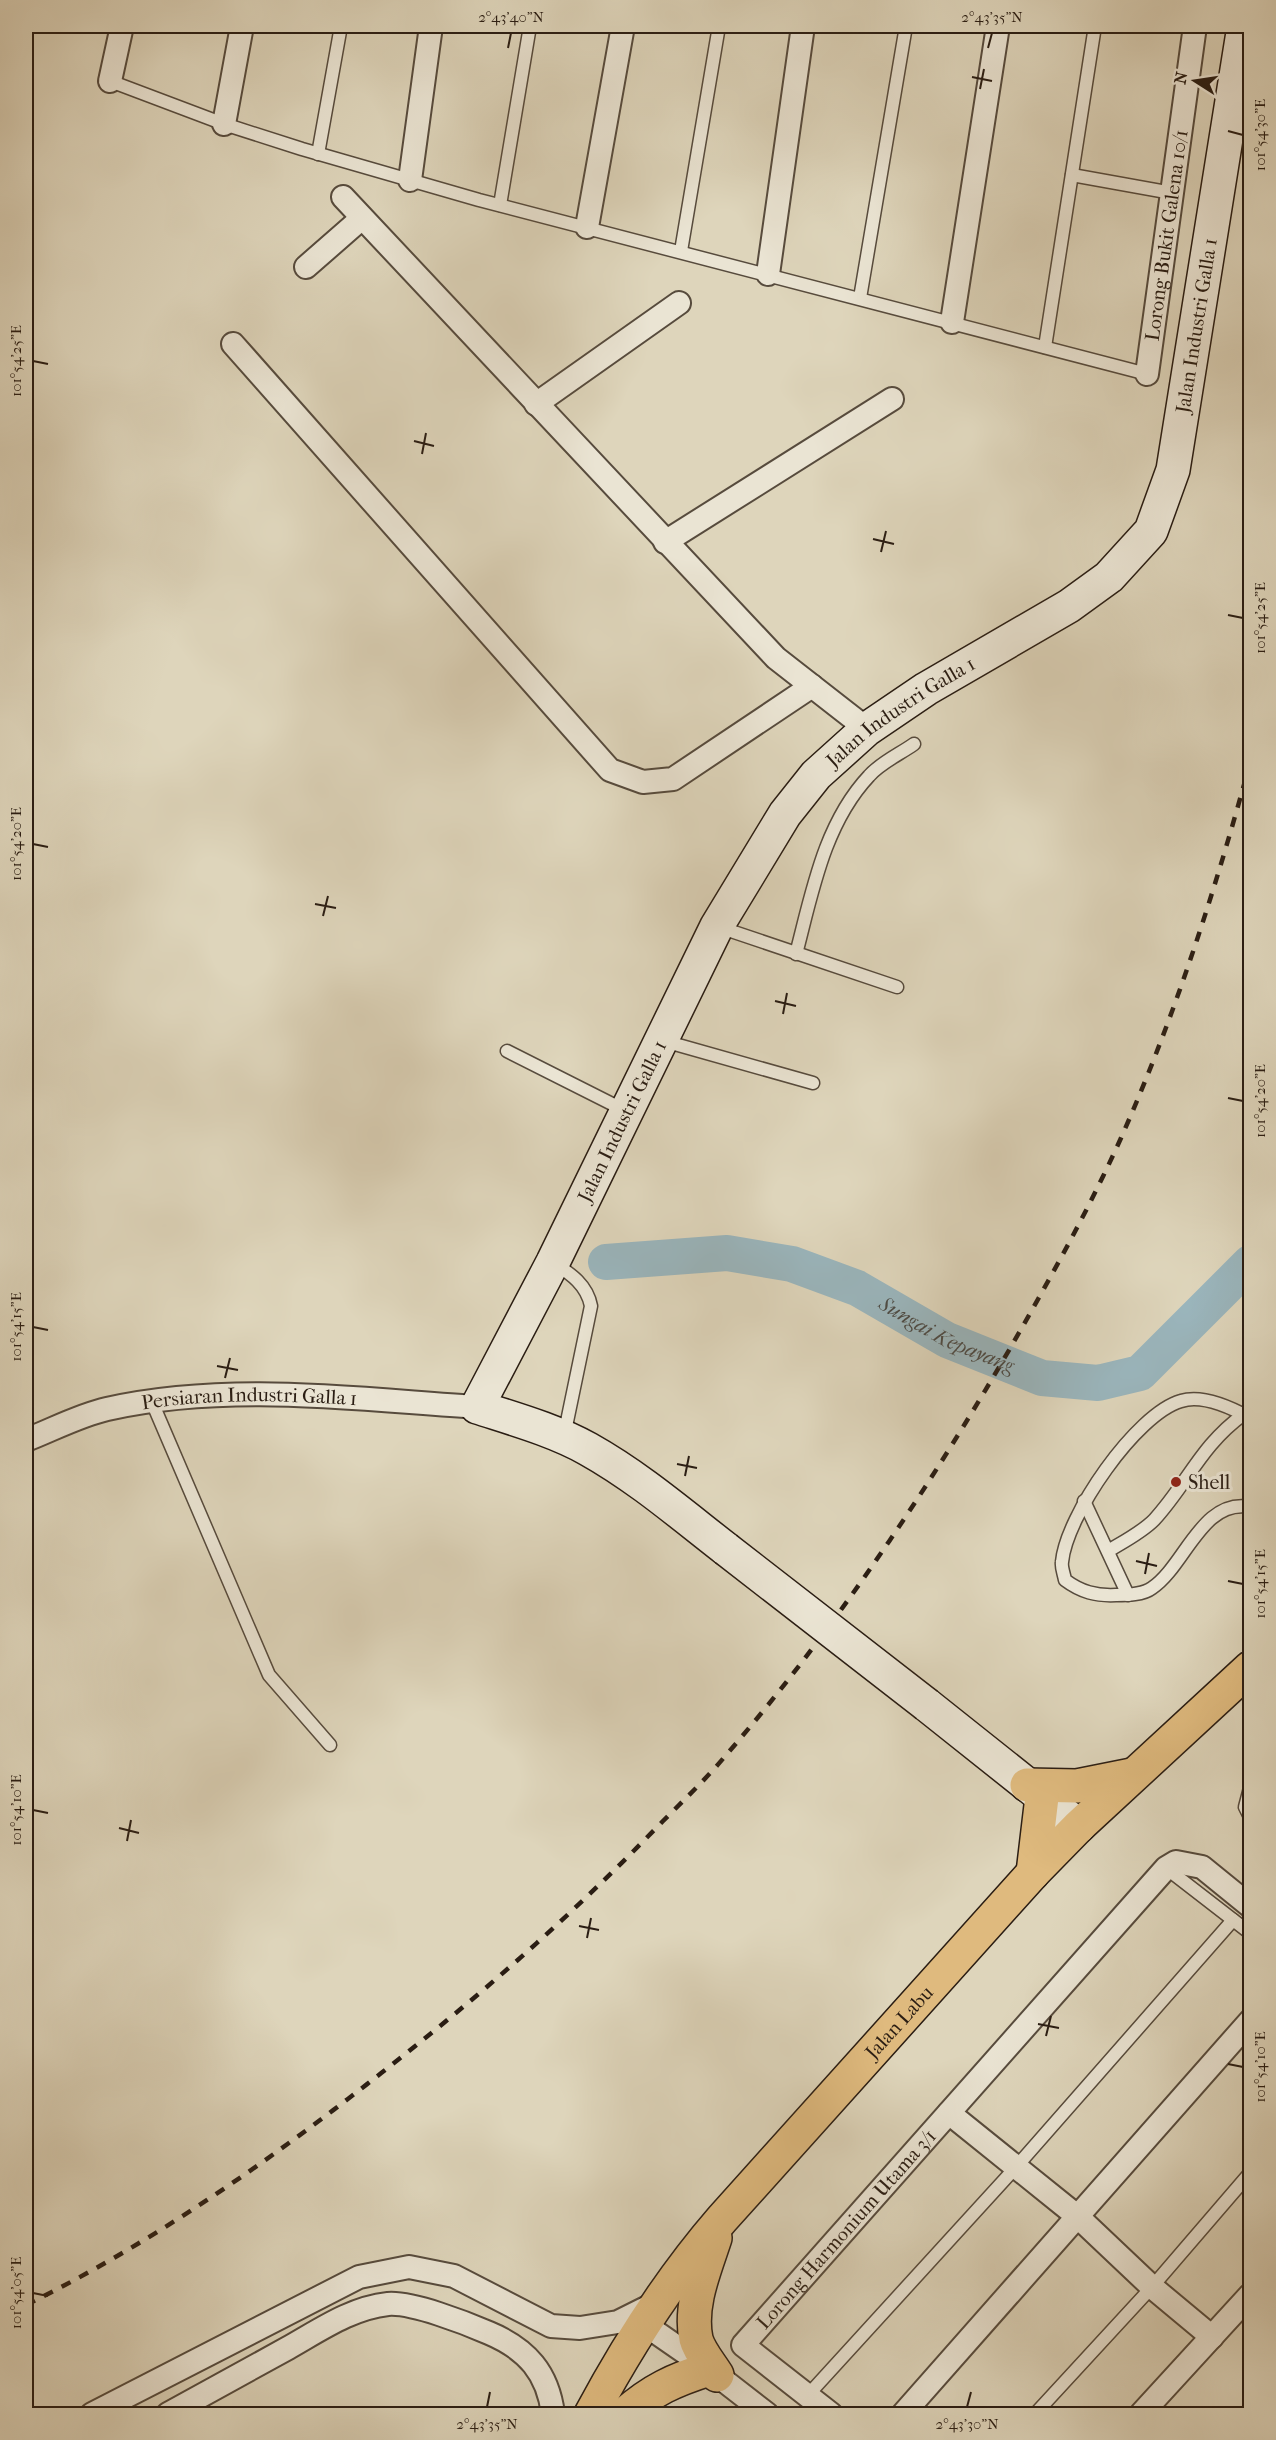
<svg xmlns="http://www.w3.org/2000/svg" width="1276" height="2440" font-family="'IM FELL French Canon',serif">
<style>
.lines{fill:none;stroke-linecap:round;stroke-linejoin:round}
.river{stroke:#9ab5bc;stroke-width:36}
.service-casing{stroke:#574b3d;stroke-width:15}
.minor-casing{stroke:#574b3d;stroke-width:26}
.secondary-casing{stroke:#2a1d13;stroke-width:36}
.primary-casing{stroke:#2a1d13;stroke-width:36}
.service{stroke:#eae4d3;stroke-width:12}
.minor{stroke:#eae4d3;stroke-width:22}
.secondary{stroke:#eae4d3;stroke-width:33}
.primary{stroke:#dfba7e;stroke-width:33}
.rail{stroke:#2a1d13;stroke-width:4.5;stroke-dasharray:10 10;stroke-linecap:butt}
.secondary-bridge-casing{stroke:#2a1d13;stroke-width:36;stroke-linecap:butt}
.secondary-bridge{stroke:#eae4d3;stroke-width:33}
.ticks{fill:none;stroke:#2a1d13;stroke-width:2}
.poi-dot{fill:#8f2418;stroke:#eae4d3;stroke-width:2}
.labels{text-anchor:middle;stroke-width:6;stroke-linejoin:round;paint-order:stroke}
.street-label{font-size:20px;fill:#2a1d13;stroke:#eae4d3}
.poi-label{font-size:20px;fill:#2a1d13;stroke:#eae4d3;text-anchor:start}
.water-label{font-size:21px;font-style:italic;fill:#4c4b46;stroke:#eae4d3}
.neatline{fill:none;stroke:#2a1d13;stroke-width:2}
.ticks-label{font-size:15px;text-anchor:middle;fill:#2a1d13}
</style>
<rect width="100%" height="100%" fill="#ded5bb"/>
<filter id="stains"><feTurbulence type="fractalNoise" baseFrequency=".00333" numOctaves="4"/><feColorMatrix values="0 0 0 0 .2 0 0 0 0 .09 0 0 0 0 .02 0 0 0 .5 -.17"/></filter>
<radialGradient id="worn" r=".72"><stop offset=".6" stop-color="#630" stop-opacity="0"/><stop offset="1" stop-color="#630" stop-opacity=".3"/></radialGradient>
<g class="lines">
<path class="river" id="s1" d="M606,1262L727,1253L792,1264L857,1288L947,1340L1042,1378L1098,1383L1140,1373L1250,1263"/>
<g class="service-casing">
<g id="service">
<path d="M110,81L224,124L302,149L479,200L1147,374"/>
<path d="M318,154L341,26"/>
<path d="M1072,175L1172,193"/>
<path d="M500,205L530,26"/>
<path d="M681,251L719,26"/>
<path d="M860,298L906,26"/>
<path d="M1045,347L1095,26"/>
<path d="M719,927L897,987"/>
<path d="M796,954C812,893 824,824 869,776C880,763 900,754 914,744"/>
<path d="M664,1041L813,1083"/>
<path d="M507,1051L626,1111"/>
<path d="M554,1263C571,1274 587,1285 591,1306L564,1436"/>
<path d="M152,1402L269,1675L330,1745"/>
<path d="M1250,1418C1232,1408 1203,1394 1181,1401C1136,1414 1066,1516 1062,1562C1061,1567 1064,1574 1065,1580C1081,1592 1096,1596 1116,1595C1127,1595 1143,1595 1152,1588C1185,1566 1202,1498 1250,1507"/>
<path d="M1084,1501L1128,1595"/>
<path d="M1108,1551C1123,1542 1141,1533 1154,1520C1188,1483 1200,1446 1244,1414"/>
<path d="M1250,1788L1245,1807L1250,1817"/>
<path d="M1166,1868L1250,1933"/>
<path d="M808,2395L1017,2166L1233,1920"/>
<path d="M1035,2414L1152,2287L1250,2173"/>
</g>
</g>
<g class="minor-casing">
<g id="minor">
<path d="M110,81L122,26"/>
<path d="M224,124L242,26"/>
<path d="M410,180L431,26"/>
<path d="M343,197L776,658L867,729"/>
<path d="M587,227L623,26"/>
<path d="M306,267L362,218"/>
<path d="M768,274L803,26"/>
<path d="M952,322L998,26"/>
<path d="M233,344L610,770L643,782L673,779L812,686"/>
<path id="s2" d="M1147,374L1195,26"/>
<path d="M536,404L679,303"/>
<path d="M665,542L892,399"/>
<path id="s3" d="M26,1440C52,1430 80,1415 107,1409C229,1382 353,1399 477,1407"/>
<path d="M949,2113L1077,2216L1152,2287L1212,2337"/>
<path d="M644,2324L709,2369L767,2414"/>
<path d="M92,2414L359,2277L409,2267L454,2276L551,2326L580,2328L618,2322L656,2303"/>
<path d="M168,2414C208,2392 248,2370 288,2348C320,2330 351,2308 388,2304C412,2302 466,2323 489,2333C527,2349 548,2373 553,2414"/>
<path id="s4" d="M831,2414L743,2345L1166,1868L1176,1862L1202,1867L1250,1906"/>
<path d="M903,2414L1250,2021"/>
<path d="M1141,2414L1250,2295"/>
</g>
</g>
<g class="secondary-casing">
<g id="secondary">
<path id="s5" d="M726,1549C681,1514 638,1477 588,1449C554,1430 514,1419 477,1407L553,1262L717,926L785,814L816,775L867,729L926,689L1069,606L1109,577L1151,531L1173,470L1244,26"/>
<path d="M927,1705L1079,1826"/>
</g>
</g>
<g class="primary-casing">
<g id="primary">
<path d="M1027,1785L1077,1786L1132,1775"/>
<path d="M1033,1873L1042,1797"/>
<path d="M715,2238C705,2269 689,2305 696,2339C699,2351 711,2365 717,2375"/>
<path id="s6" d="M591,2414C628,2345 670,2279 722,2219L1033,1873L1079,1826L1250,1668"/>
<path d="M625,2414C652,2390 674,2380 709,2369"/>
</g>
</g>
<use href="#service" class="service"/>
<use href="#minor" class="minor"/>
<use href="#secondary" class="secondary"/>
<use href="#primary" class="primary"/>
<path class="rail" d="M26,2305C160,2239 282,2152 399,2059C494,1984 579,1908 663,1821C685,1799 707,1778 727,1754C835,1629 929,1488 1012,1345C1051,1277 1089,1209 1121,1138C1175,1016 1215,891 1250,763"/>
<g class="secondary-bridge-casing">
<path id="secondary-bridge" d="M726,1549L927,1705"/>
</g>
<use href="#secondary-bridge" class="secondary-bridge"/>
</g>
<path class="ticks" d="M508,48L511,33M988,48L992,33M972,77L992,81M980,89L984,69M1228,131L1243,135M33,361L48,364M414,441L434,446M422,454L426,433M873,539L894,544M881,552L886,531M1228,615L1243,618M33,844L48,847M315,904L336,908M323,916L328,896M775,1001L796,1006M783,1014L787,993M1228,1098L1243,1101M33,1327L48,1330M217,1366L238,1370M225,1378L230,1358M677,1464L697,1468M685,1476L689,1456M1136,1561L1157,1566M1145,1574L1149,1553M1228,1581L1243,1584M33,1810L48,1813M119,1828L139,1833M127,1841L131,1820M579,1926L599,1930M587,1938L591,1918M1038,2024L1059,2028M1046,2036L1051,2016M1228,2064L1243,2067M33,2293L48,2296M487,2407L490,2392M967,2407L971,2392"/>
<circle class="poi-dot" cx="1176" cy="1482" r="6"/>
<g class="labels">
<g class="street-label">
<text dy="7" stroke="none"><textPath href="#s2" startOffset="140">Lorong Bukit Galena 10/1</textPath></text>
<text dy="7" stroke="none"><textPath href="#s5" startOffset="1636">Jalan Industri Galla 1</textPath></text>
<text dy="7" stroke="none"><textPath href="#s5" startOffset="1114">Jalan Industri Galla 1</textPath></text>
<text dy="7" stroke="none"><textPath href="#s5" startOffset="610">Jalan Industri Galla 1</textPath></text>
<text dy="7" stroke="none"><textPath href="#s3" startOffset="230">Persiaran Industri Galla 1</textPath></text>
<text dy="7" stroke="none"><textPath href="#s6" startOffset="500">Jalan Labu</textPath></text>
<text dy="7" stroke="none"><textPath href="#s4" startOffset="267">Lorong Harmonium Utama 3/1</textPath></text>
</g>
<g class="poi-label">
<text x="1188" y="1489">Shell</text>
</g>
<g class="water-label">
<text dy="7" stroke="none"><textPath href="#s1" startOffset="358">Sungai Kepayang</textPath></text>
</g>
</g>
<rect width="1276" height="2440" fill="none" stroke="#ded5bb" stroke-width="66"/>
<g transform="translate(1195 81) rotate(282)" stroke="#eae4d3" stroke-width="4.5" paint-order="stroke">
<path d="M0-4.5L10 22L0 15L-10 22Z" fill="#2a1d13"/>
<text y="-9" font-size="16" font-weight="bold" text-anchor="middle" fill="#2a1d13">N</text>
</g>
<rect x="33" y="33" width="1210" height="2374" class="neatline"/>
<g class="ticks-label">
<text x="511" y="22">2°43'40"N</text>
<text x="992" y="22">2°43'35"N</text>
<text transform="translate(1260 135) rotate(-90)" y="5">101°54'30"E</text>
<text transform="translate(16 361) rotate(-90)" y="5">101°54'25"E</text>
<text transform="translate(1260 618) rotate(-90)" y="5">101°54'25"E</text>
<text transform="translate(16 844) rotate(-90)" y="5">101°54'20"E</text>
<text transform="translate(1260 1101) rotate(-90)" y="5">101°54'20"E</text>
<text transform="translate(16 1327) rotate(-90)" y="5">101°54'15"E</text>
<text transform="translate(1260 1584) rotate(-90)" y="5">101°54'15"E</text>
<text transform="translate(16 1810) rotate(-90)" y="5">101°54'10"E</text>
<text transform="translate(1260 2067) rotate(-90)" y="5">101°54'10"E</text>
<text transform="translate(16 2293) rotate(-90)" y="5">101°54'05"E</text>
<text x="487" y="2429">2°43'35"N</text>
<text x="967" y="2429">2°43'30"N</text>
</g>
<rect width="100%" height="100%" filter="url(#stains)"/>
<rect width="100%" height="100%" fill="url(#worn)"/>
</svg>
